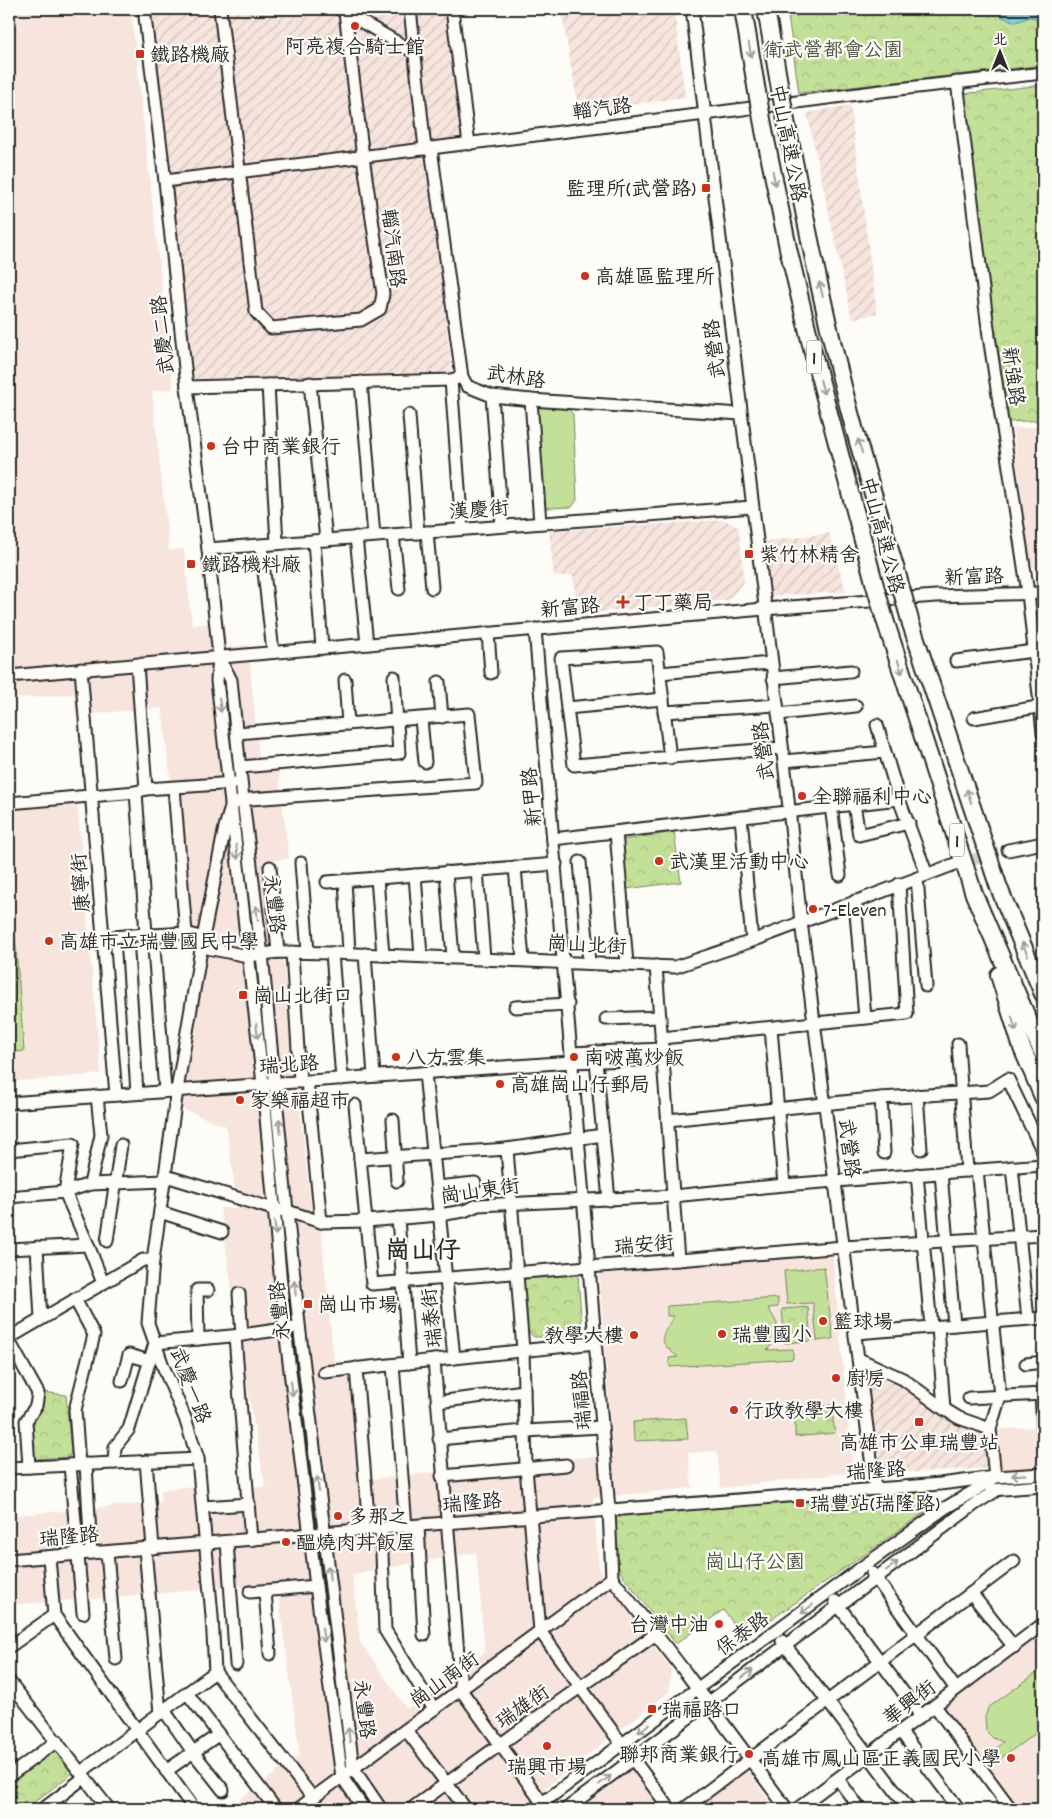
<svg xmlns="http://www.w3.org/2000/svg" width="1052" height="1818" font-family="Dekko,'LXGW WenKai TC',sans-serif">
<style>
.built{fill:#f6e4dd;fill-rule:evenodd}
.industrial{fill:url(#industrial-furrows)}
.grass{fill:#c3e098;stroke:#778662}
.park{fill:url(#park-crowns);stroke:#778662}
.water{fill:url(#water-rules);stroke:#5f8e96}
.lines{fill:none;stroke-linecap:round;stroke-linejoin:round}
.minor-tunnel{stroke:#d3d2ce;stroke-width:11;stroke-dasharray:11 5.5;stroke-linecap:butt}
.minor-casing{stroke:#2b2b2b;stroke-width:15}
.highway-casing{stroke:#2b2b2b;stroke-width:20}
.minor{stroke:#fdfcf7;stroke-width:11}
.highway{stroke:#fdfcf7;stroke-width:16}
.highway-bridge-casing{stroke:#2b2b2b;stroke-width:20;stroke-linecap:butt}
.highway-bridge{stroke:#fdfcf7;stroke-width:16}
.oneway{stroke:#9e9e9b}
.poi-dot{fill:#c8321e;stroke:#fdfcf7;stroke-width:2}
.labels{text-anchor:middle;stroke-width:4.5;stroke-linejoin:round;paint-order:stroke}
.shield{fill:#fdfcf7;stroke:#6a6a68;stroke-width:1}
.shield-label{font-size:19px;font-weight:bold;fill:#2b2b2b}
.poi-label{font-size:20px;fill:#2b2b2b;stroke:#fdfcf7;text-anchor:start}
.park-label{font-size:20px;fill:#515846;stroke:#fdfcf7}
.street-label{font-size:20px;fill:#2b2b2b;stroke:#fdfcf7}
.district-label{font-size:25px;font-weight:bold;fill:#2b2b2b;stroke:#fdfcf7}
</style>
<defs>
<pattern id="industrial-furrows" width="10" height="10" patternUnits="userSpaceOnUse" patternTransform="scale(1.25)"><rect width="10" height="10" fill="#f6e4dd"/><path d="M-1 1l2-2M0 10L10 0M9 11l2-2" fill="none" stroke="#d3c4be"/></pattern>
<pattern id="park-crowns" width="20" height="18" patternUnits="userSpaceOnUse" patternTransform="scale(1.25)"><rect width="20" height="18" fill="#c3e098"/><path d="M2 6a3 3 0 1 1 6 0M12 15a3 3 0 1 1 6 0" fill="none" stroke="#a8c083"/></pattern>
<pattern id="water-rules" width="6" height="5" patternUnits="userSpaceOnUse" patternTransform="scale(1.25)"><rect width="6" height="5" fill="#81d0de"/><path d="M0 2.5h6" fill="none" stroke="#70b3bf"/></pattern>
</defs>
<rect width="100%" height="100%" fill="#fdfcf7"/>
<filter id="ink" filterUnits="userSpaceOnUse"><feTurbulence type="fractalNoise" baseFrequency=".02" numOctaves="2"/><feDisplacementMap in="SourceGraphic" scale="10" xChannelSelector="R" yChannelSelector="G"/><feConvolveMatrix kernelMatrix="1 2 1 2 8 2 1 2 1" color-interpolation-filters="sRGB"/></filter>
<g filter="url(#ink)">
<g class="built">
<path d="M9,9H131L173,389L152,391L169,550L184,549L192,626L224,620L227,647L248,645L259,760L277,761L289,859L272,860L311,1209L321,1228L334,1362L351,1363L357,1481L557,1459L589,1457L613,1458L599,1270L832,1250L853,1472L721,1488L717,1451L688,1453L692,1488L593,1498L599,1569L610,1584L609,1585L671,1669L669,1692L544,1789L558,1809H530L523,1801L511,1809H227L300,1755L277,1584L9,1605V1516L161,1502V1490L196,1486L199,1502L239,1499V1489L276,1486H265L240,1345L220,1208H238L226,1126L180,1108L184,1070L209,935L189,931L162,708L76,715L74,694L9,699ZM476,1552L485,1652L407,1709L360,1642L352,1574Z"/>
<path d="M1043,427V571H1038L1029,561L1013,428Z"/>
<path d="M77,803L101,1074L9,1082V809Z"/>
<path d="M1043,1426V1468L1001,1471L995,1430Z"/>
<path d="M1043,1630V1809H1013L943,1706Z"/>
<path d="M632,1766L672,1809H574Z"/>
<path d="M746,1768L775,1809H691Z"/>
</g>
<g class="industrial">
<path d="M148,9H448L466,140L425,145L452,372L187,379Z"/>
<path d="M561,9H674L685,97L579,112Z"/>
<path d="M850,105L877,313L852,319L807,113Z"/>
<path d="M725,520L739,528L744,581L729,600L578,614L573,576H554L549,531Z"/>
<path d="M829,533L846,592L770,596L761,542Z"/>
<path d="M866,1370L898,1379L984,1430L987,1468L880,1474Z"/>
</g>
<g class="grass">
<path d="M538,406L568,409L573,414L577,500L572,507L547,508L543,504L535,411Z"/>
<path d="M9,933H15L24,1051L14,1052V1048L9,1052V1038L12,1032L9,997Z"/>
<path d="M824,1267L833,1339L817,1341L813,1303L787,1304L784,1271Z"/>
<path d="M778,1298V1307L768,1308L777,1323L774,1342L767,1350L793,1349V1359L670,1367L669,1358L678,1357C657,1341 660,1338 674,1316H667V1306Z"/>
<path d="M1043,1668V1728L997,1761L991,1753L1003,1742L993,1738L986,1731L985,1717L988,1708Z"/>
</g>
<g class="park">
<path d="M787,9H1043V65L799,93Z"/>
<path d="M1043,85V420L1008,422L962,94Z"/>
<path d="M674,832L681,882L626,889L621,846L623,840Z"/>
<path d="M573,1273L578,1275L582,1329L576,1336L534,1337L528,1332L523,1284L526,1277Z"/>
<path d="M808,1307L811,1341L785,1343L782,1309Z"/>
<path d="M34,1391L66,1395L71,1452L69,1457L36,1459L32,1456L26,1412Z"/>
<path d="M831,1405L835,1433L795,1437V1410Z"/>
<path d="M686,1418L688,1439L634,1441L633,1422Z"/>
<path d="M922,1493L928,1510L745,1638L723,1610L676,1644L617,1568L616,1514Z"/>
<path d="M52,1743L74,1772L25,1809H9V1775Z"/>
</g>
<path class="water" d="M993,9H1043V21L1030,17L1016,22L1002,17Z"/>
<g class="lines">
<path class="minor-tunnel" d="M956,864L1008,850"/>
<g class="minor-casing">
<g id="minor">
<path d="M144,9L165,181L187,387L208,549L219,657L217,681L263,1084L285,1329L316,1586L342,1777L364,1809"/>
<path d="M220,9L256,312L271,328L361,320L380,309L383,294L363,157L345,12"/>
<path d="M410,9L425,149"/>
<path d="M452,9L469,144"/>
<path d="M692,9L784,761L801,922L875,1489"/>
<path d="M341,10L414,52"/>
<path d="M957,82L989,336L1028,593L1043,733"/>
<path d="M431,148L462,377L467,386L492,396L531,400L741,414"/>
<path d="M165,181L705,114L881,91L1043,73"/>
<path d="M451,380L462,529"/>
<path d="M361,382L374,536"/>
<path d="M310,383L326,540"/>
<path d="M268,385L277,543"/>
<path d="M187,387L451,380L462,377"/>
<path d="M492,396L502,526"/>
<path d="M531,400L540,523"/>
<path d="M409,415L418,533"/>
<path d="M427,532L432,588"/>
<path d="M393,535L399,589"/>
<path d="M356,537L367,644"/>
<path d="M314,541L322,648"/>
<path d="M261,545L273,652"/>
<path d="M208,549L752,507"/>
<path d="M535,629L589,1267L609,1510L612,1578L686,1673L787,1809"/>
<path d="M488,633L491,673"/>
<path d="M219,657L231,680L243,800L263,964L287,1211L300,1333L353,1768L381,1809"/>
<path d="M956,661L1034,651"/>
<path d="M137,664L146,789"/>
<path d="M81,669L116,1095"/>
<path d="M660,673L771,663"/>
<path d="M9,676L764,609L936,596L1043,593"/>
<path d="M773,678L851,671"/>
<path d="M345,680L348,724"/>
<path d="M439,682L442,717"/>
<path d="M567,708L663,699"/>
<path d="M664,712L777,705"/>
<path d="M778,714L856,706"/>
<path d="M974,718L1043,706"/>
<path d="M421,719L425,762"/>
<path d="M877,725L899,799L927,875"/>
<path d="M670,758L657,652L561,658L574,765L782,748"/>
<path d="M784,761L885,752"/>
<path d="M241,767L399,753L394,677"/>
<path d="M174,788L186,933"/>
<path d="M136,792L146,934"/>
<path d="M9,803L136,792L146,789L235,783"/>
<path d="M854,804L859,835L909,823"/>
<path d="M831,806L840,875"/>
<path d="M741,817L752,941"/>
<path d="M616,832L627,964"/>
<path d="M553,839L899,799"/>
<path d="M1008,850L1043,843"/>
<path d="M580,862L589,962"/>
<path d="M301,863L308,952"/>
<path d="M270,867L278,952"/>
<path d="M515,867L523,960"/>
<path d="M477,870L484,958"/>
<path d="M446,872L453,957"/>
<path d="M415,875L421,956"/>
<path d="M377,878L383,955"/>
<path d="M917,878L926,986"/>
<path d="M345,880L349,953"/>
<path d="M327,882L556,864"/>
<path d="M855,901L865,1018"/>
<path d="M153,935L165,1091"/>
<path d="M127,937L137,1093"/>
<path d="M103,938L146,934L153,935L186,933L203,938"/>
<path d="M202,947L248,956L278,952L332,953L675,967L752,941L955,864"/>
<path d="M292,952L300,1082"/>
<path d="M332,953L342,1079"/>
<path d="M365,954L374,1076"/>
<path d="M656,966L678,1260"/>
<path d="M515,1007L568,1004"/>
<path d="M606,1019L660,1017"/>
<path d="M771,1028L784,1185"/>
<path d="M661,1038L907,1014L899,884"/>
<path d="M958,1044L967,1171"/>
<path d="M571,1053L662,1049"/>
<path d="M596,1061L609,1200"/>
<path d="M425,1073L454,1358L595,1343"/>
<path d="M307,1081L321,1222"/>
<path d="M917,1095L921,1149"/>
<path d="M881,1098L884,1153"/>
<path d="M9,1103L571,1062L663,1059"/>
<path d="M355,1105L372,1284L844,1247L1043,1235"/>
<path d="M393,1120L397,1181"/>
<path d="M668,1120L881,1098L989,1091L1008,1079L1043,1152"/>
<path d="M507,1149L603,1135"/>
<path d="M9,1150L73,1144L65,1192"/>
<path d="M360,1159L507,1149L523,1350L526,1468L540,1631L615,1735L670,1809"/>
<path d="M1012,1167L1028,1319"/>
<path d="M977,1170L1000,1396L990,1429L995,1477"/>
<path d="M941,1173L954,1325"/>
<path d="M917,1174L931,1327"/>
<path d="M166,1176L273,1209L287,1211L321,1222L366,1221L439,1215L464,1211L478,1205L673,1196L784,1185L1043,1165"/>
<path d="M90,1184L101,1135L97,1096"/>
<path d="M437,1187L475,1183"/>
<path d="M65,1192L88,1245L103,1283"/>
<path d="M9,1197L65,1192L90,1184L165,1181"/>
<path d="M160,1212L222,1232"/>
<path d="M398,1218L409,1363"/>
<path d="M107,1241L121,1145"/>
<path d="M37,1247L41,1319"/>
<path d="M9,1249L88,1245"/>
<path d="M239,1294L242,1335"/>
<path d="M75,1299L94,1335L75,1410L79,1464"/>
<path d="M938,1327L944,1409"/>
<path d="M856,1333L1043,1318"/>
<path d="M235,1336L251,1540"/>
<path d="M9,1338L143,1260H153"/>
<path d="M198,1339L197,1290H208"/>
<path d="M9,1341L38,1393L36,1406L26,1421L29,1467"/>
<path d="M859,1359L903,1379L944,1409L959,1418L990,1429"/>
<path d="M434,1360L461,1690L546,1808"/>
<path d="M1026,1364L1043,1362"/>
<path d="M393,1365L406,1527"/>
<path d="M356,1368L369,1529"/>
<path d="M324,1372L454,1358"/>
<path d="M122,1381L129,1355L150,1361"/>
<path d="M1041,1394L1043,1427"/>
<path d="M969,1398L1043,1394"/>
<path d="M437,1402L524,1391"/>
<path d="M439,1439L525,1431L602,1427"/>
<path d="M146,1461L153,1548"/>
<path d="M114,1463L115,1447L129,1429L155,1343L242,1335L291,1328"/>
<path d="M86,1464L91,1553"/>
<path d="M70,1465L83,1613"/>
<path d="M9,1468L198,1459"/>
<path d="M442,1476L566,1465"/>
<path d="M991,1490L1043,1486"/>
<path d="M203,1507L249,1504"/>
<path d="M418,1526L424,1635"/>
<path d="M381,1528L385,1630L434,1709"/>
<path d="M227,1542L236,1664"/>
<path d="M145,1549L160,1713"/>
<path d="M107,1552L116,1659"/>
<path d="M49,1557L54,1615L194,1809"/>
<path d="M9,1560L369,1529L940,1484L995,1477L1043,1474"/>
<path d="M872,1573L956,1689"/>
<path d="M265,1591L270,1654"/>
<path d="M250,1592L316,1586"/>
<path d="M971,1593L1014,1647"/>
<path d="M835,1601L921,1716"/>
<path d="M782,1641L909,1809"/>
<path d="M9,1647L54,1615"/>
<path d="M215,1672L313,1798"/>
<path d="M9,1681L109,1809"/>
<path d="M187,1693L276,1809"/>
<path d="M935,1706L1011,1809"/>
<path d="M164,1710L193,1752L223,1790"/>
<path d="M406,1730L466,1809"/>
<path d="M901,1732L959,1809"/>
<path d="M166,1771L218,1735"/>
<path d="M81,1772L215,1672L212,1616L198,1459L185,1418L163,1366L148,1323L153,1260L177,1090L203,938L225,827L232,804L250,799L476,783L469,714L237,733"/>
<path d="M9,1776L57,1741"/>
<path d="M838,1779L860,1809"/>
<path d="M43,1809L85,1777"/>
<path d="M298,1809L612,1578"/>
<path d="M411,1809L556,1704L656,1634"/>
<path d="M534,1809L865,1565L945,1508L974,1491L993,1478"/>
<path d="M566,1809L975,1504L997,1490"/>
<path d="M684,1809L1014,1561"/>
<path d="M797,1809L1043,1624"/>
</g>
</g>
<g class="highway-casing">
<g id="highway">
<path d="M743,9L757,92"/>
<path d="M766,9L780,89"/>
<path d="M787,126C807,226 826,326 853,424C867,475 883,526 898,577"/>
<path d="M764,130L788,248L813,353L874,582"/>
<path d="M885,620L974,894L1043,1054"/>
<path d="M911,624L999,888L1043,994"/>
<path d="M999,975L1022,1048L1043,1097"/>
</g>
</g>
<use href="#minor" class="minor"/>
<use href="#highway" class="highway"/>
<g class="highway-bridge-casing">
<g id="highway-bridge">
<path d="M780,89L787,126"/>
<path d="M757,92L764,130"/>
<path d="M898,577L911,624"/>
<path d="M874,582L885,620"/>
</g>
</g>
<use href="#highway-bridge" class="highway-bridge"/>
</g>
<defs><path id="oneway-shaft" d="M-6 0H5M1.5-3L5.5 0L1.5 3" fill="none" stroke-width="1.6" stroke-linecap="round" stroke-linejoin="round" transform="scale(1.25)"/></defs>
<g class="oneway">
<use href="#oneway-shaft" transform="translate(750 50) rotate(80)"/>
<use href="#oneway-shaft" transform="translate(774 178) rotate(79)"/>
<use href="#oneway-shaft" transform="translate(821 289) rotate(-103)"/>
<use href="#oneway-shaft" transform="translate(822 387) rotate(76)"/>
<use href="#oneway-shaft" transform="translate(860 446) rotate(-107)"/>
<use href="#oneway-shaft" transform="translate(900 667) rotate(72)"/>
<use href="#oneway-shaft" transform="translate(220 705) rotate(83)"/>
<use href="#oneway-shaft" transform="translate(969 796) rotate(-108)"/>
<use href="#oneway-shaft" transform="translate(237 852) rotate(84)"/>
<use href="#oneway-shaft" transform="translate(257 913) rotate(-97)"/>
<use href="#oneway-shaft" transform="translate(1025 949) rotate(-113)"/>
<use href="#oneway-shaft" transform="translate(1014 1024) rotate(73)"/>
<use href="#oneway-shaft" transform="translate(257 1031) rotate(83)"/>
<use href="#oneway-shaft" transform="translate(280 1126) rotate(-95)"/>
<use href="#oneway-shaft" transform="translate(275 1228) rotate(84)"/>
<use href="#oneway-shaft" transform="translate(295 1288) rotate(-96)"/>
<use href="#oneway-shaft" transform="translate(292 1389) rotate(83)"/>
<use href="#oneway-shaft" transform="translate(1019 1475) rotate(177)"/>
<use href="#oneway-shaft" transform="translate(318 1484) rotate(-97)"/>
<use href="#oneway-shaft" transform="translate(892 1566) rotate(-37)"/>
<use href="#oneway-shaft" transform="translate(329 1573) rotate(-97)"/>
<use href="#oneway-shaft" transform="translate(807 1609) rotate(143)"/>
<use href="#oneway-shaft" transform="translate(323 1635) rotate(82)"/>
<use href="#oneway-shaft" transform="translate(747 1674) rotate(-37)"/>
<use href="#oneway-shaft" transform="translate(644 1728) rotate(143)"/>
<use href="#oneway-shaft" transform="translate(349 1735) rotate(-97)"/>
<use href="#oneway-shaft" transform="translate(605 1780) rotate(-37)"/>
</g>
</g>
<g class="poi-dot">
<circle cx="355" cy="26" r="5"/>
<rect x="135" y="49" width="10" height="10" rx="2.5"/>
<rect x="701" y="183" width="10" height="10" rx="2.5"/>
<circle cx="585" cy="276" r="5"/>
<circle cx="211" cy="446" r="5"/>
<rect x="744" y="549" width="10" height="10" rx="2.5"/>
<rect x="186" y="559" width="10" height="10" rx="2.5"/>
<path d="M620.5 594.5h5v5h5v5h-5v5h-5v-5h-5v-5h5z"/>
<circle cx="802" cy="796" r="5"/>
<circle cx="659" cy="861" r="5"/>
<circle cx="813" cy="909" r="5"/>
<circle cx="49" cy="941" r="5"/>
<rect x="238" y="990" width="10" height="10" rx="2.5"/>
<circle cx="396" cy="1057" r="5"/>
<circle cx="574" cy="1057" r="5"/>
<circle cx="500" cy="1084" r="5"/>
<circle cx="240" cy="1100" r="5"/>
<rect x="303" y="1299" width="10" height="10" rx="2.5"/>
<circle cx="823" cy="1321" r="5"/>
<circle cx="722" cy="1334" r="5"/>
<circle cx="634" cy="1335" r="5"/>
<circle cx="836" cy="1378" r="5"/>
<circle cx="734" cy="1410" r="5"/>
<rect x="914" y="1417" width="10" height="10" rx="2.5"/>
<rect x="795" y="1498" width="10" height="10" rx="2.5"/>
<circle cx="338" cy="1516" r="5"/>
<circle cx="286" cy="1542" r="5"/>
<circle cx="719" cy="1624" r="5"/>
<rect x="647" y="1704" width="10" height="10" rx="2.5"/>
<circle cx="547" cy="1746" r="5"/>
<circle cx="749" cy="1754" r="5"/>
<circle cx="1011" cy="1758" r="5"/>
</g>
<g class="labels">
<g class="shield">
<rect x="806.5" y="340.5" width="15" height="33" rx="4"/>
<rect x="949.5" y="823.5" width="15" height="33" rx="4"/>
</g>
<g class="shield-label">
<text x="814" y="364">1</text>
<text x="957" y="847">1</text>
</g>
<g class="poi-label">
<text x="355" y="53" text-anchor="middle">阿亮複合騎士館</text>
<text x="150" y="61">鐵路機廠</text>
<text x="696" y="195" text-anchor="end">監理所(武營路)</text>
<text x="595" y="283">高雄區監理所</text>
<text x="221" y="453">台中商業銀行</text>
<text x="759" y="561">紫竹林精舍</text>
<text x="201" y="571">鐵路機料廠</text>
<text x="633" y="609">丁丁藥局</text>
<text x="812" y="803">全聯福利中心</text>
<text x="669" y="868">武漢里活動中心</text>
<text x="823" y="916">7-Eleven</text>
<text x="59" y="948">高雄市立瑞豐國民中學</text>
<text x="253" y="1002">崗山北街口</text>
<text x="406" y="1064">八方雲集</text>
<text x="584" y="1064">南啵萬炒飯</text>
<text x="510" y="1091">高雄崗山仔郵局</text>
<text x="250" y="1107">家樂福超市</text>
<text x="318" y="1311">崗山市場</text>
<text x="833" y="1328">籃球場</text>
<text x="732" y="1341">瑞豐國小</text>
<text x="624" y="1342" text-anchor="end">教學大樓</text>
<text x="846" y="1385">廚房</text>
<text x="744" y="1417">行政教學大樓</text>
<text x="919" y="1449" text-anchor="middle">高雄市公車瑞豐站</text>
<text x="810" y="1510">瑞豐站(瑞隆路)</text>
<text x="348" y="1523">多那之</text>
<text x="296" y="1549">醞燒肉丼飯屋</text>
<text x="709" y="1631" text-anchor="end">台灣中油</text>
<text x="662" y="1716">瑞福路口</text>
<text x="739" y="1761" text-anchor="end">聯邦商業銀行</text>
<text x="1001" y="1765" text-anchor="end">高雄市鳳山區正義國民小學</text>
<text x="547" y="1773" text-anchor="middle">瑞興市場</text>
</g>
<g class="park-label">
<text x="833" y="56">衛武營都會公園</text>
<text x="755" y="1568">崗山仔公園</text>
</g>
<g class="street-label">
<text transform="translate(602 108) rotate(-7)" y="7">輜汽路</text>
<text transform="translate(789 143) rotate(79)" y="7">中山高速公路</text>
<text transform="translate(394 248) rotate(83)" y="7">輜汽南路</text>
<text transform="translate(162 335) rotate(-96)" y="7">武慶二路</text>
<text transform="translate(714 349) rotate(-97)" y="7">武營路</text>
<text transform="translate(516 376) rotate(9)" y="7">武林路</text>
<text transform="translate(1014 376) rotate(82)" y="7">新強路</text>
<text transform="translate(479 509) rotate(-4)" y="7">漢慶街</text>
<text transform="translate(883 535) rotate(75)" y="7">中山高速公路</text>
<text transform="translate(974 576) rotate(-2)" y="7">新富路</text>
<text transform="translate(570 607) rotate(-5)" y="7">新富路</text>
<text transform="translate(763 751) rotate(-97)" y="7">武營路</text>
<text transform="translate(531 797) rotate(-95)" y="7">新甲路</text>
<text transform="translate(80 883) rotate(-94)" y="7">康寧街</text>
<text transform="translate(275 904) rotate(83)" y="7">永豐路</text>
<text transform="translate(587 944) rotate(3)" y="7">崗山北街</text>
<text transform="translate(289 1064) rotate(-4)" y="7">瑞北路</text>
<text transform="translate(850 1148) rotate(83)" y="7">武營路</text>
<text transform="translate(480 1190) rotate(-8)" y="7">崗山東街</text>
<text transform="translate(644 1244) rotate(-5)" y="7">瑞安街</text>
<text transform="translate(279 1311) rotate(-96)" y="7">永豐路</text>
<text transform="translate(431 1318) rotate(-96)" y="7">瑞泰街</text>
<text transform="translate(191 1385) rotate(69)" y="7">武慶一路</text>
<text transform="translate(581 1400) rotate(-95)" y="7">瑞福路</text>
<text transform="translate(876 1470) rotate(-4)" y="7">瑞隆路</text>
<text transform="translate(472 1502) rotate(-5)" y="7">瑞隆路</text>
<text transform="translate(69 1536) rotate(-5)" y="7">瑞隆路</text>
<text transform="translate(742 1633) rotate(-36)" y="7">保泰路</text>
<text transform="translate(444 1679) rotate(-36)" y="7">崗山南街</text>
<text transform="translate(909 1702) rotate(-37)" y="7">華興街</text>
<text transform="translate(522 1706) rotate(-35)" y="7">瑞雄街</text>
<text transform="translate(365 1709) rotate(83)" y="7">永豐路</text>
</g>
<g class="district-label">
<text x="423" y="1258">崗山仔</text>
</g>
</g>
<rect width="1052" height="1818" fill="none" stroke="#fdfcf7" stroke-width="30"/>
<rect x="15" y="15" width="1022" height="1788" fill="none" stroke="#2b2b2b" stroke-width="2" filter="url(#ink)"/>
<g transform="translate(1000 52)" stroke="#fdfcf7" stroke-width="4" paint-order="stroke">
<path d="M0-4L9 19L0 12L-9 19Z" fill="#2b2b2b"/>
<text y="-8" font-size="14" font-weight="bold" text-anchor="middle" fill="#2b2b2b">北</text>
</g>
</svg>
